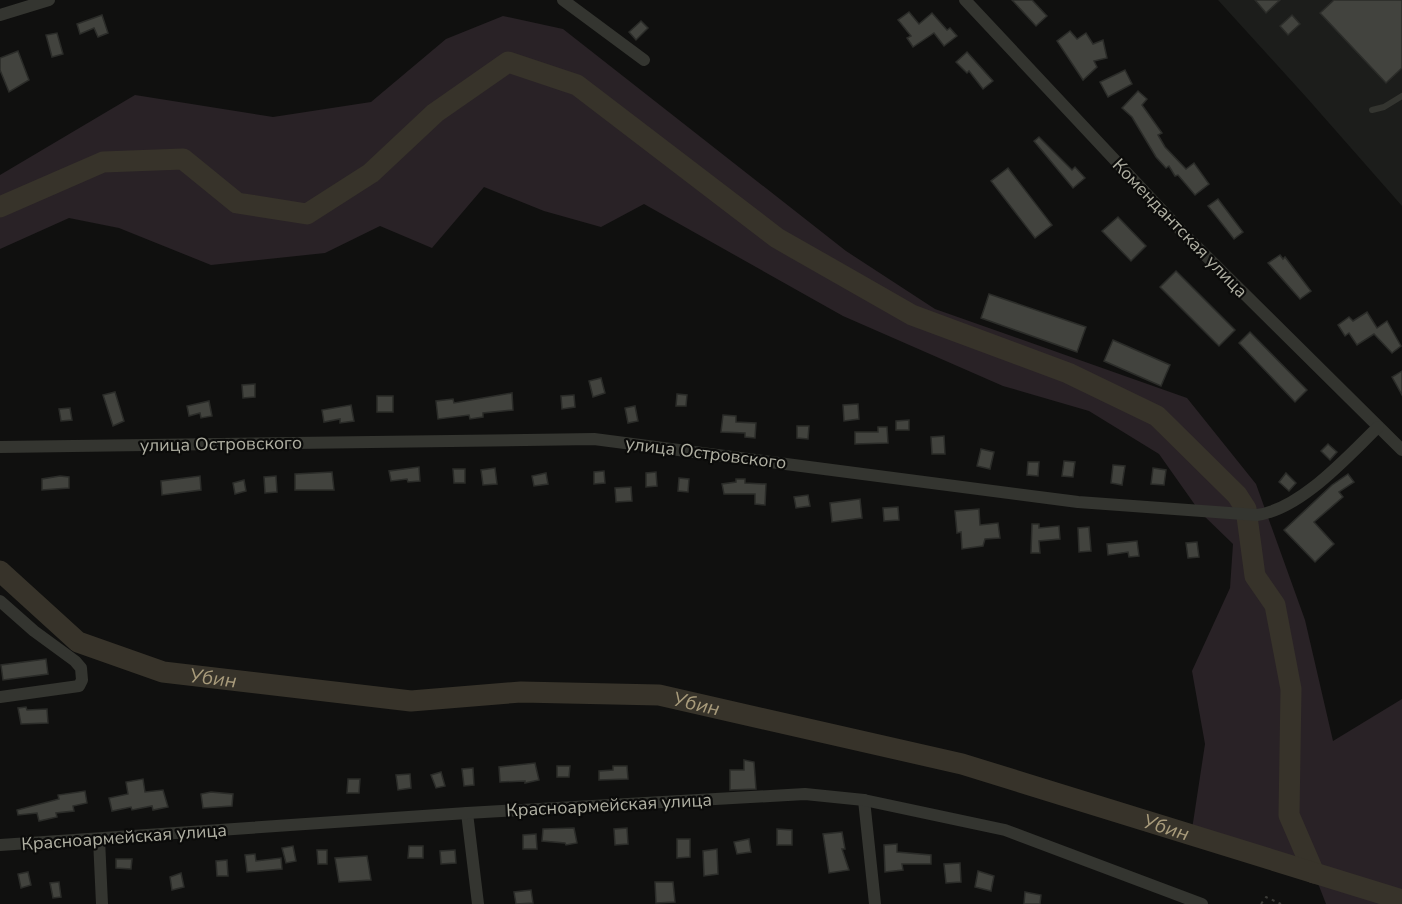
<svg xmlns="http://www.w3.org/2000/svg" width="1402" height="904" font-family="'Nunito Sans',sans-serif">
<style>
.built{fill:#1c1d1b}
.green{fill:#292226}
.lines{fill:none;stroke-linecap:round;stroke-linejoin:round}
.river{stroke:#37332a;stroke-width:21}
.building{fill:#42433e;stroke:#2b2c29;stroke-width:1.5}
.path{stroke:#3b3b37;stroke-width:2;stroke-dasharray:3 4.5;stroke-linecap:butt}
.service{stroke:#343530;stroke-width:6}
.minor{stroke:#343530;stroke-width:12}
.labels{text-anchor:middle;stroke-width:4.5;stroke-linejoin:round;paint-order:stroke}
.street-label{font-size:18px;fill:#afafa2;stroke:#0b0b0a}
.water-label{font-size:20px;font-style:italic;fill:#a89b7b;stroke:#0b0b0a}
</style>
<rect width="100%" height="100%" fill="#10100f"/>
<path class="built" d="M1218,0H1402V206L1307,98Z"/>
<path class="green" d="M503,16L563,29L846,251L935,309L1187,398L1256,484L1305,620L1333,741L1402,699V904H1326L1314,873L1191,836L1205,744L1192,671L1230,588L1233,544L1200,512L1159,454L1089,411L1003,386L843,316L644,204L601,227L544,211L484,187L432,248L380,226L325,253L211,265L119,228L69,218L0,249V175L135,95L273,117L371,102L446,39Z"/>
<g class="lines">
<g class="river">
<path d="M0,207L103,162L183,159L237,203L307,214L371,173L435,113L508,62L577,85L777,238L912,315L1068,373L1157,416L1237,495L1246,509L1255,576L1275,605L1291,689L1289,815L1314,873"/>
<path id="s1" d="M0,571L78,642L163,672L411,701L521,692L659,695L962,764L1402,900"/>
</g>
</g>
<g class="building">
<path d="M1012,0H1032L1047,16L1036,26Z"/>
<path d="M1255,0H1280L1266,13Z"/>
<path d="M1334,0H1402V68L1386,83L1320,13Z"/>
<path d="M909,12L919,24L932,13L947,30L950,28L957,36L944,46L934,33L913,47L907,38L911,36L898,20Z"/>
<path d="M102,15L108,33L98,37L94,28L80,34L77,24Z"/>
<path d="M1292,15L1300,24L1288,35L1280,26Z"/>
<path d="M641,21L648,28L636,40L629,32Z"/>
<path d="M1070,31L1077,39L1086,33L1093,44L1103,40L1107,58L1094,61L1097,67L1083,80L1057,41Z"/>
<path d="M57,33L63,54L52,57L46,35Z"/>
<path d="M18,51L29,80L9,92L0,70V58Z"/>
<path d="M967,52L993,81L983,89L969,71L967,73L956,62Z"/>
<path d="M1125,70L1132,84L1108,97L1100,82Z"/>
<path d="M1138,91L1147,99L1142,105L1162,133L1158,135L1165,147L1186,169L1194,163L1209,184L1195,195L1178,175L1175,176L1169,166L1166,168L1156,157L1132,117L1122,108Z"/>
<path d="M1039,137L1072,170L1075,167L1085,178L1073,188L1034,141Z"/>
<path d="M1008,168L1052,225L1035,238L991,181Z"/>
<path d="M1218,199L1243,232L1234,239L1208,206Z"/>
<path d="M1118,217L1146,246L1131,261L1102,231Z"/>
<path d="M1280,255L1283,259L1285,257L1311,291L1300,299L1268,263Z"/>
<path d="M1176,271L1235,330L1219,346L1160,287Z"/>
<path d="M989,294L1086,327L1077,352L981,318Z"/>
<path d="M1367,312L1377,328L1387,321L1401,346L1392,353L1374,334L1357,345L1349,333L1345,336L1338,325L1349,317L1353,321Z"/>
<path d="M1250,332L1307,390L1295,402L1239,343Z"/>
<path d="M1113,340L1170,365L1161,386L1104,361Z"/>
<path d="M1402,371V395L1392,377Z"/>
<path d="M601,378L605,393L593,397L589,381Z"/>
<path d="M255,384V397L243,398L242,385Z"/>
<path d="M115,392L124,421L113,426L103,395Z"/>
<path d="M512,393L513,410L483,413V417L470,419L469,415L438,419L436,401L453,399L454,403Z"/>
<path d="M677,394L687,395L686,406H676Z"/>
<path d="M574,395L575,407L562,409L561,396Z"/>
<rect x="377" y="396" width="16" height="16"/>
<path d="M209,401L212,416L201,418L200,413L189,416L187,406Z"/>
<path d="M858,404L859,419L844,421L843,405Z"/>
<path d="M351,405L354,421L340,423V419L324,422L322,410Z"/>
<path d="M635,406L638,421L628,423L625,408Z"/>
<path d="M70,408L72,420L61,421L59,409Z"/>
<path d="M723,415L736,416V422L756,423L755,438L745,437V433L721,432Z"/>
<path d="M909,420V430H896V421Z"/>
<path d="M797,426H809L808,439L797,438Z"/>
<path d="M878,427H887L888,443L855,444V432H878Z"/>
<path d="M944,436L945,454H932L931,437Z"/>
<path d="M1328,444L1337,452L1330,460L1321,451Z"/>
<path d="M981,449L994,452L990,469L977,466Z"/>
<path d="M1064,461L1075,462L1073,477L1062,476Z"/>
<path d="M1028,462H1039L1038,476L1027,475Z"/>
<path d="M1113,465L1125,466L1122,485L1111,483Z"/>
<path d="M419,467L420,481L408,482L407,479L391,481L389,471Z"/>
<path d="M495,468L497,484L483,485L481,470Z"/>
<path d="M1153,468L1166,470L1164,485L1151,484Z"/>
<path d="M453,469H465V483H454Z"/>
<path d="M604,471L605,483L594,484V472Z"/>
<path d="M332,472L334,490H295V474Z"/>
<path d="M656,472L657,486L646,487V473Z"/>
<path d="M546,473L548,484L534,486L532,476Z"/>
<path d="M1286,473L1296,483L1289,491L1279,482Z"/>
<path d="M1348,474L1354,482L1339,492L1343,497L1314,522L1334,544L1315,562L1284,530L1332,485Z"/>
<path d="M60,476L69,477V488L42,490V479Z"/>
<path d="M200,476L201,490L162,495L161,481Z"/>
<path d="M276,476L277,492L265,493L264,477Z"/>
<path d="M679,478L689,479L688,492L678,491Z"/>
<path d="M736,479H745V483L766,484L765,505L755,504V494H724L722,484L736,482Z"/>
<path d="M244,480L246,491L235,494L233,483Z"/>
<path d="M631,487L632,501L616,502L615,488Z"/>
<path d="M808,495L810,506L796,508L794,497Z"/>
<path d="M860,499L862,518L832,522L830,503Z"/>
<path d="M898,507L899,520L884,521L883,508Z"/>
<path d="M979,509L980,525L998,523L1000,538L985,539L983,546L962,549L961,532L957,533L955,511Z"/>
<path d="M1032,524H1039V528L1059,526L1060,539L1039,541L1040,553H1031Z"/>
<path d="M1089,527L1091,551L1079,552L1078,528Z"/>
<path d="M1137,541L1139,556L1129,557L1128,552L1108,555L1107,544Z"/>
<path d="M1197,542L1199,557L1188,558L1186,543Z"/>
<path d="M46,659L48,674L3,680L1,665Z"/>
<path d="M26,707L27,710L47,709L48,723L21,724L18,708Z"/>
<path d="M744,760L754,762L756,789L730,790V770H744Z"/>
<path d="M535,763L539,780L525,783V781L500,782L499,767Z"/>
<path d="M557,766H570L569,777H557Z"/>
<path d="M613,766H627L628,779L599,780V771L613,770Z"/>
<path d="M473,768L474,785L464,786L462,769Z"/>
<path d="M441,772L445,786L436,788L431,775Z"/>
<path d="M410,774L411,788L398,790L396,775Z"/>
<path d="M143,779L145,792L163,790L168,807L153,810L152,806L132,810L131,807L112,811L109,798L128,794L126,782Z"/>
<path d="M348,779H360L359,793H347Z"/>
<path d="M85,791L87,803L73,806L74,811L56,813L57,817L39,821L37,813L18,815L17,810L59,799L58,795Z"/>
<path d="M211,792L233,794L232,806L203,808L201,794Z"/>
<path d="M574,828L577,843L566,845L565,843L542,841L543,829Z"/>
<path d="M627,828L628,844L615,845L614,829Z"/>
<path d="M777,829L792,830V845H777Z"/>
<path d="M842,832L845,849H842L849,870L829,873L823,834Z"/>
<path d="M536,834L537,849H523V835Z"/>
<path d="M677,839H690V857L677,858Z"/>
<path d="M749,839L751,852L737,854L734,842Z"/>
<path d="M897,844V852L931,855V864H902L903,870L885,872L884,845Z"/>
<path d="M293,846L296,861L286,863L282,848Z"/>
<path d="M409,846H423V858H408Z"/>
<path d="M717,849L718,874L704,876L703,851Z"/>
<path d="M317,850H327V864H318Z"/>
<path d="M455,850L456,863L441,864L440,851Z"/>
<path d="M255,854L256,861L281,858L282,869L247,872L245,855Z"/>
<path d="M367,856L371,880L339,882L335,858Z"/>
<path d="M116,859H132L131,869L116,868Z"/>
<path d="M227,860L228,876H217L216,861Z"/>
<path d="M960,863L961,882L946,883L944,864Z"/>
<path d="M978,871L994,876L991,891L975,887Z"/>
<path d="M28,872L31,885L21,888L18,874Z"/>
<path d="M181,873L184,887L172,890L170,877Z"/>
<path d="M59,882L61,897L53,898L50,883Z"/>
<path d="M655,882H673L675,902L656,903Z"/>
<path d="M531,890L533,903L516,904L514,892Z"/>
<path d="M1025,892L1041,895L1040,904H1024Z"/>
</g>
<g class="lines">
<path class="path" d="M1261,904L1266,897L1281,904"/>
<path class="service" d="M1372,110L1384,107L1402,96"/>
<g class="minor">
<path d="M563,0L644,60"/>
<path d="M965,0L1187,237L1402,450"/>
<path d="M0,15L49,0"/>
<path d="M0,447L594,439L1078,502L1257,515C1301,509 1347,457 1378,427"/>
<path d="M0,601L34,631L75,661L81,668L82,680L79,686L0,697"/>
<path d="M864,800L875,904"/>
<path d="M467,813L478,904"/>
<path d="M99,839L102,904"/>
<path d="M0,845L467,813L805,794L864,800L1005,830L1202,904"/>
</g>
</g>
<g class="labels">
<g class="street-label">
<text transform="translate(1180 228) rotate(46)" y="6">Комендантская улица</text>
<text transform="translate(221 444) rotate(-1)" y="6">улица Островского</text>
<text transform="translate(706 453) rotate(7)" y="6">улица Островского</text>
<text transform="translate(609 805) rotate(-3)" y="6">Красноармейская улица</text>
<text transform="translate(124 837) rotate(-4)" y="6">Красноармейская улица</text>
</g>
<g class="water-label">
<text dy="7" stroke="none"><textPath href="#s1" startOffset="246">Убин</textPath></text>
<text dy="7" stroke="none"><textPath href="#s1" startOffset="732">Убин</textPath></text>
<text dy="7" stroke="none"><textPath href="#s1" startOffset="1218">Убин</textPath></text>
</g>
</g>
</svg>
